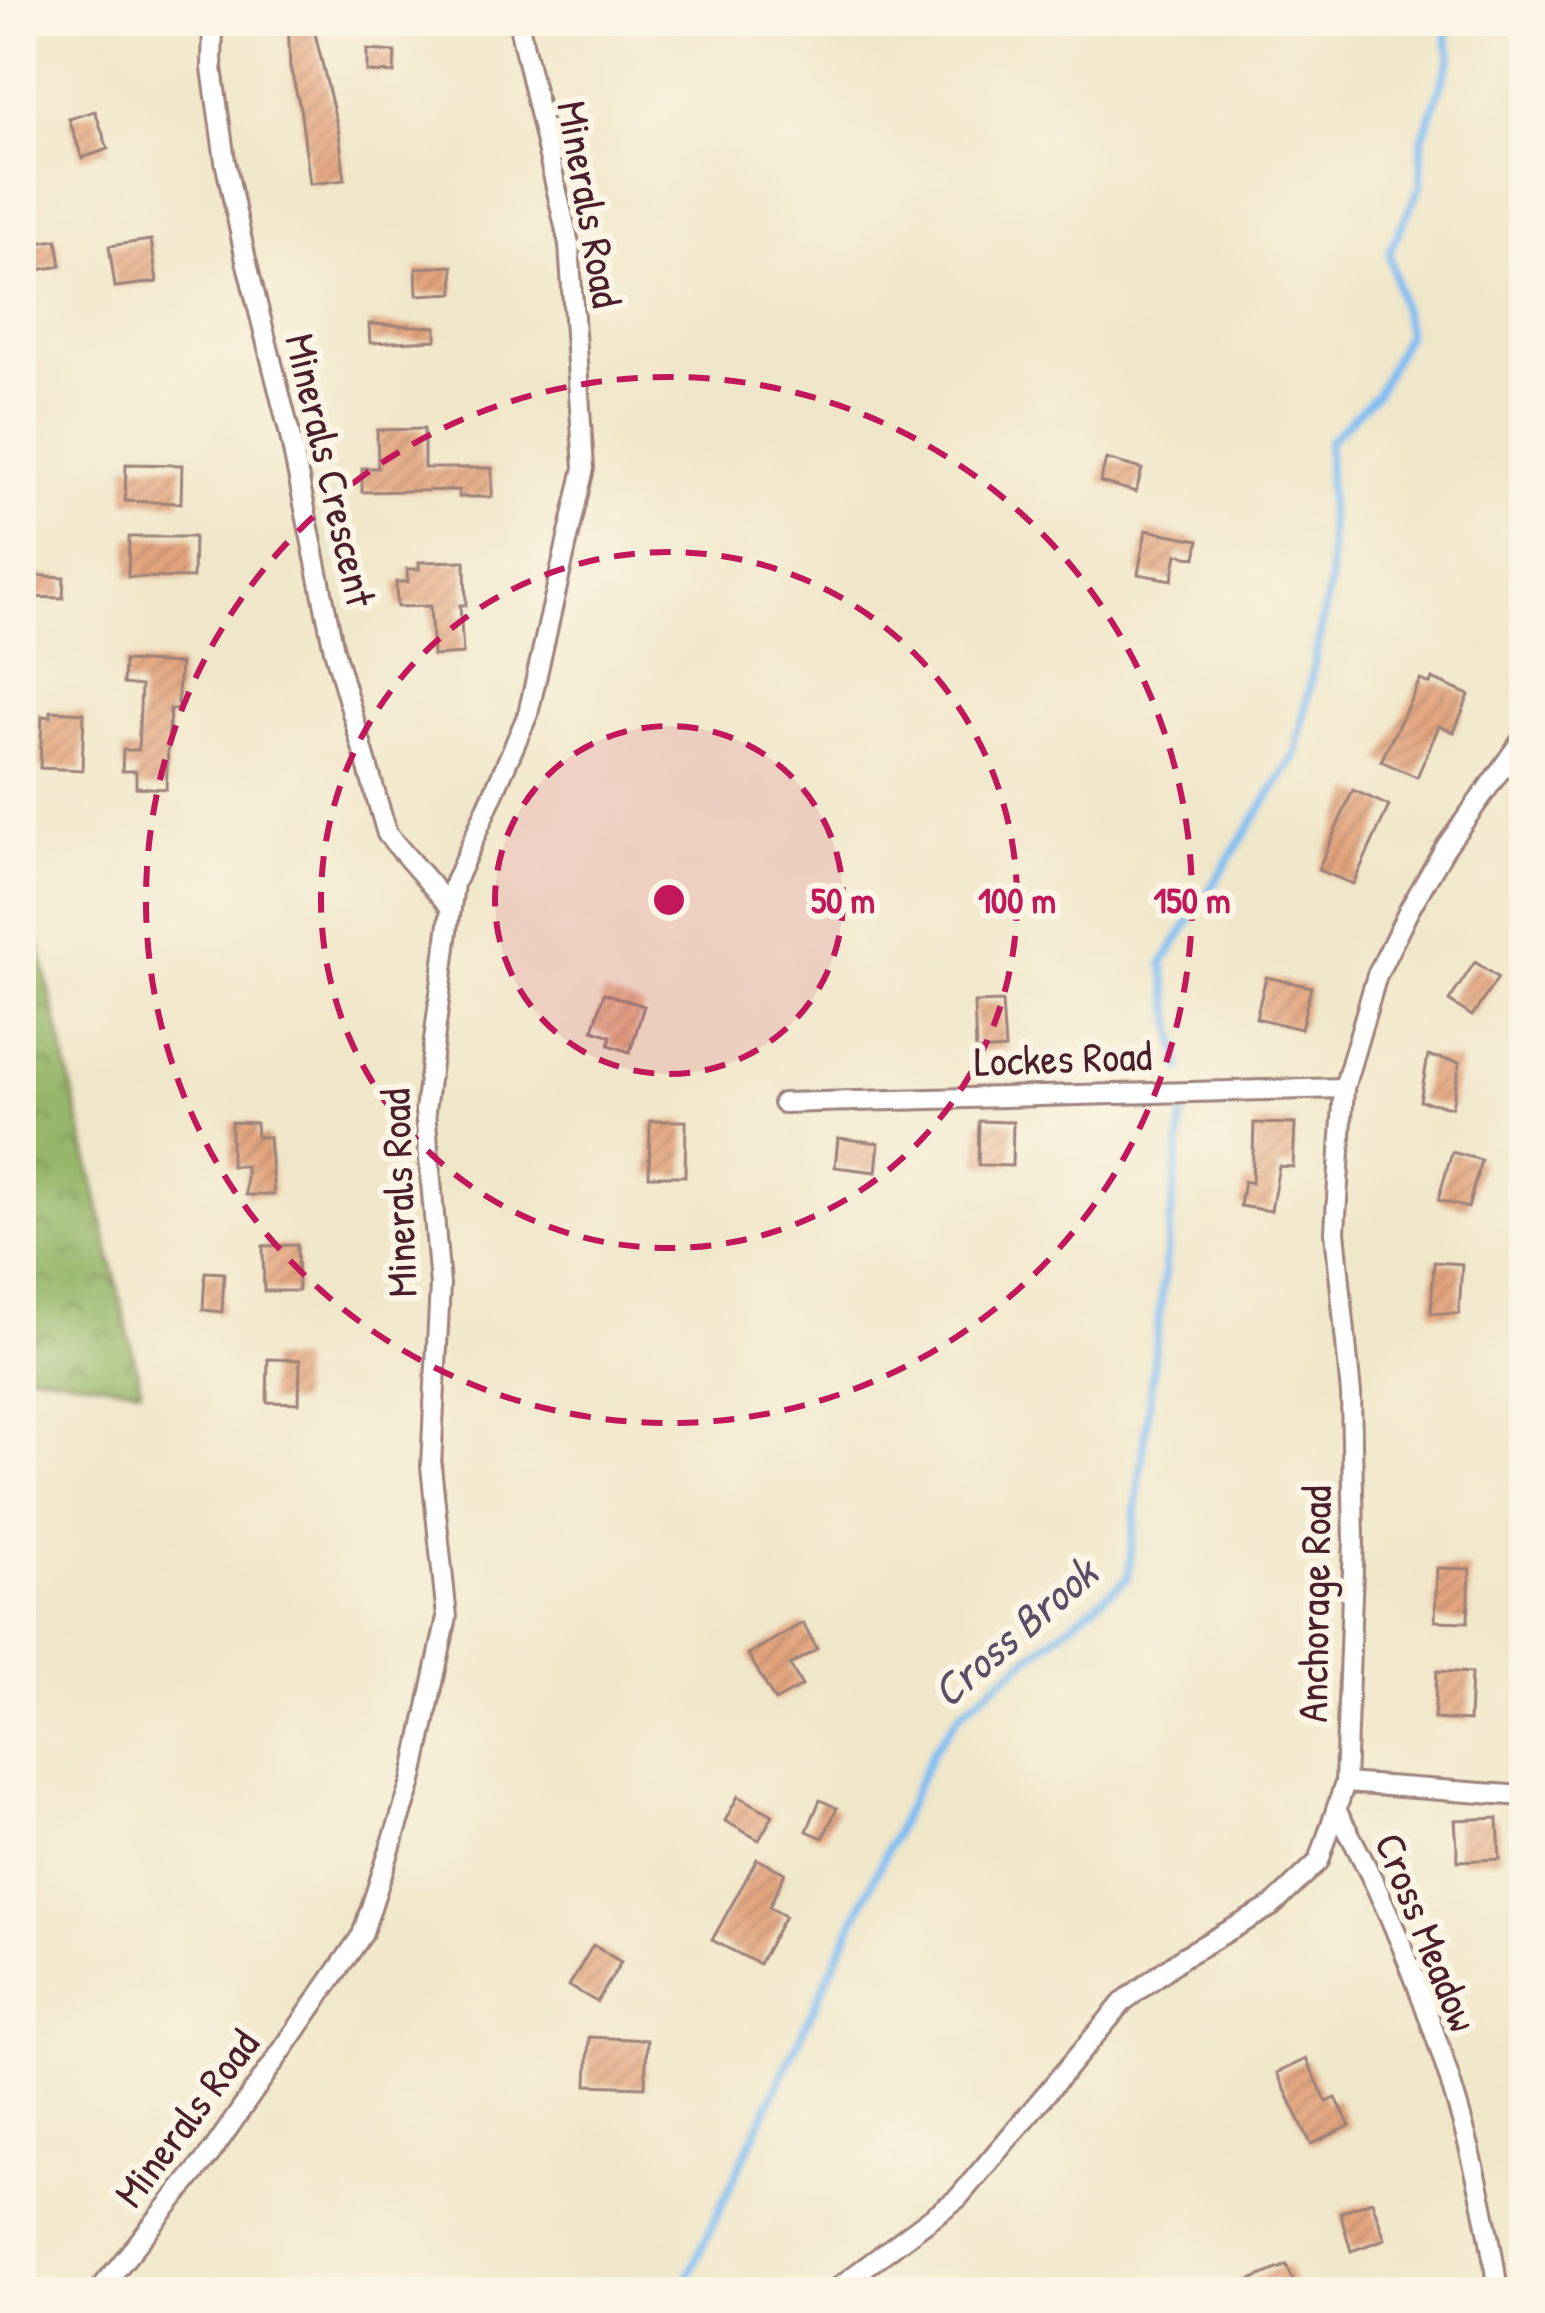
<svg xmlns="http://www.w3.org/2000/svg" width="1545" height="2313" font-family="'Patrick Hand',sans-serif">
<style>
.forest{fill:url(#forest-crowns);stroke:#706b4a;stroke-width:3}
.lines{fill:none;stroke-linecap:round;stroke-linejoin:round}
.stream{stroke:#7dbcf1;stroke-width:8}
.building{fill:url(#building-hatch)}
.street-casing{stroke:#9d827a;stroke-width:24}
.street{stroke:#fff;stroke-width:18}
.ring{fill:none;stroke:#c2185b;stroke-width:6;stroke-dasharray:21 15}
.labels{text-anchor:middle;stroke-width:12;stroke-linejoin:round;paint-order:stroke}
.street-label{font-size:42px;fill:#4a1f2b;stroke:#fcf5e5}
.water-label{font-size:45px;font-style:italic;fill:#594e66;stroke:#fcf5e5}
.centre{fill:#c2185b;stroke:#fcf5e5;stroke-width:6}
.ring-label{font-size:36px;text-anchor:middle;font-weight:bold;fill:#c2185b;stroke:#fcf5e5;stroke-width:12;stroke-linejoin:round;paint-order:stroke}
</style>
<defs>
<pattern id="forest-crowns" width="20" height="18" patternUnits="userSpaceOnUse" patternTransform="scale(3)"><rect width="20" height="18" fill="#96b76a"/><path d="M2 6a3 3 0 1 1 6 0M12 15a3 3 0 1 1 6 0" fill="none" stroke="#7c9457"/></pattern>
<pattern id="building-hatch" width="6" height="6" patternUnits="userSpaceOnUse" patternTransform="scale(3)"><rect width="6" height="6" fill="#e3a47d"/><path d="M-1 1l2-2M0 6l6-6M5 7l2-2" fill="none" stroke="#ba8567"/></pattern>
</defs>
<rect width="100%" height="100%" fill="#fcf5e5"/>
<filter id="ink" filterUnits="userSpaceOnUse"><feTurbulence type="fractalNoise" baseFrequency=".00833" numOctaves="2"/><feDisplacementMap in="SourceGraphic" scale="24" xChannelSelector="R" yChannelSelector="G"/><feConvolveMatrix kernelMatrix="1 2 1 2 8 2 1 2 1" color-interpolation-filters="sRGB"/></filter>
<filter id="wash" filterUnits="userSpaceOnUse"><feTurbulence type="fractalNoise" baseFrequency=".004" numOctaves="4" result="noise"/><feDisplacementMap in="SourceGraphic" scale="48" xChannelSelector="R" yChannelSelector="G"/><feGaussianBlur stdDeviation="2.7" result="paint"/><feColorMatrix in="noise" values="0 0 0 0 0 0 0 0 0 0 0 0 0 0 0 0 0 1.4 0 .05"/><feComposite in="paint" operator="in"/></filter>
<g filter="url(#wash)">
<rect width="100%" height="100%" fill="#f0e6c9"/>
<path class="forest" d="M21,856L25,883L141,1389L21,1371Z"/>
<g class="lines">
<g class="stream">
<path d="M1182,1070L1163,963L1296,754L1330,583L1328,442L1377,393L1407,333L1389,252L1421,185L1422,139L1451,58L1444,21"/>
<path d="M675,2292L685,2284L934,1749L962,1711L1128,1578L1184,1107"/>
</g>
</g>
<g id="blocks">
<g class="building">
<path d="M288,21H312L339,133L345,180L310,184L300,107L290,67Z"/>
<path d="M367,50L395,52L394,73L367,72Z"/>
<path d="M95,111L108,149L82,158L69,119Z"/>
<path d="M57,240L61,266L21,273V245Z"/>
<path d="M151,240L157,282L115,287L109,246Z"/>
<path d="M453,266L454,293L417,295L416,268Z"/>
<path d="M369,324L436,327V340L370,343Z"/>
<path d="M424,429V468H492V497H459V490L362,492V468H378L377,430Z"/>
<path d="M1106,459L1142,469L1136,492L1100,482Z"/>
<path d="M126,464L182,465L181,503L125,501Z"/>
<path d="M1146,530L1199,540L1196,558L1177,554L1172,580L1138,574Z"/>
<path d="M129,537H194L193,578L128,577Z"/>
<path d="M465,561L466,605H460L463,654L433,656L430,606L397,607L396,582H408L407,569H419V562Z"/>
<path d="M22,575L64,577L63,598L22,597Z"/>
<path d="M124,661L180,664L177,710L170,709L166,789L136,787V771H122L123,750H138L141,686L123,684Z"/>
<path d="M1432,679L1469,695L1454,732L1439,726L1417,777L1381,761L1420,680L1430,684Z"/>
<path d="M51,711L84,713L82,770L40,768L42,716L51,717Z"/>
<path d="M1353,790L1389,806L1353,884L1318,870Z"/>
<path d="M1475,962L1498,978L1472,1016L1449,1001Z"/>
<path d="M1266,977L1311,987L1301,1029L1256,1018Z"/>
<path d="M604,993L644,1006L630,1052L609,1045L611,1036L593,1030Z"/>
<path d="M1002,1002L1005,1049L976,1051L974,1003Z"/>
<path d="M1428,1056L1460,1062L1452,1107L1420,1101Z"/>
<path d="M650,1121H686L685,1176H649Z"/>
<path d="M979,1121L1013,1122L1012,1166L978,1165Z"/>
<path d="M231,1122L256,1123L257,1137H269L274,1195H246V1166H231Z"/>
<path d="M1254,1123L1295,1124L1293,1167L1279,1166L1271,1211L1240,1206L1244,1181L1252,1183Z"/>
<path d="M838,1138L879,1143L876,1172L835,1167Z"/>
<path d="M1452,1152L1481,1160L1468,1208L1438,1200Z"/>
<path d="M297,1245L298,1291H264L263,1246Z"/>
<path d="M1434,1262L1462,1264L1459,1314L1431,1313Z"/>
<path d="M205,1272L224,1273L222,1312L203,1310Z"/>
<path d="M268,1359L300,1360L299,1403L267,1402Z"/>
<path d="M1437,1568L1470,1569L1468,1622L1435,1621Z"/>
<path d="M803,1623L817,1649L790,1665L802,1686L775,1701L748,1654Z"/>
<path d="M1437,1671L1471,1673L1469,1721L1434,1719Z"/>
<path d="M738,1796L773,1815L759,1840L725,1821Z"/>
<path d="M820,1800L837,1808L823,1838L807,1831Z"/>
<path d="M1498,1818L1500,1859L1458,1861L1455,1820Z"/>
<path d="M757,1859L785,1873L769,1907L785,1916L759,1964L712,1940Z"/>
<path d="M593,1945L621,1962L597,2002L569,1986Z"/>
<path d="M589,2037L647,2040L645,2087L587,2085Z"/>
<path d="M1306,2059L1327,2102L1336,2098L1350,2126L1311,2144L1277,2073Z"/>
<path d="M1372,2201L1385,2239L1351,2251L1340,2212Z"/>
<path d="M1287,2265L1296,2287L1283,2292H1221Z"/>
</g>
</g>
</g>
<g filter="url(#ink)">
<use href="#blocks" fill-opacity="0" stroke="#9d827a" stroke-width="3"/>
<g class="lines">
<g class="street-casing">
<g id="street">
<path d="M213,21L212,68L225,161L246,260L289,431L334,650L387,834L451,908"/>
<path d="M783,1103L1344,1088"/>
<path d="M1345,1783L1524,1796"/>
<path d="M1336,1810C1411,1939 1479,2143 1498,2292"/>
<path d="M98,2292L211,2153L362,1935L412,1782L447,1617L431,1466L440,1285L425,1111L454,884L528,714L584,468L569,244L518,21"/>
<path d="M832,2292L958,2198L1124,2001L1183,1957L1272,1906L1319,1861L1345,1783L1354,1541L1351,1394L1335,1231L1344,1088L1377,975L1410,908L1445,848L1524,737"/>
</g>
</g>
<use href="#street" class="street"/>
</g>
</g>
<circle cx="669" cy="900" r="174" fill="#c2185b" fill-opacity=".12"/>
<g class="ring">
<circle cx="669" cy="900" r="174"/>
<circle cx="669" cy="900" r="348"/>
<circle cx="669" cy="900" r="523"/>
</g>
<g class="labels">
<g class="street-label">
<text transform="translate(590 204) rotate(80)" y="15">Minerals Road</text>
<text transform="translate(331 470) rotate(77)" y="15">Minerals Crescent</text>
<text transform="translate(1063 1058) rotate(-2)" y="15">Lockes Road</text>
<text transform="translate(398 1193) rotate(-92)" y="15">Minerals Road</text>
<text transform="translate(1314 1604) rotate(-89)" y="15">Anchorage Road</text>
<text transform="translate(1427 1932) rotate(68)" y="15">Cross Meadow</text>
<text transform="translate(186 2118) rotate(-53)" y="15">Minerals Road</text>
</g>
<g class="water-label">
<text transform="translate(1014 1632) rotate(-41)" y="16">Cross Brook</text>
</g>
</g>
<circle cx="669" cy="900" r="18" class="centre"/>
<g class="ring-label">
<text x="843" y="913">50 m</text>
<text x="1017" y="913">100 m</text>
<text x="1192" y="913">150 m</text>
</g>
<rect width="1545" height="2313" fill="none" stroke="#fcf5e5" stroke-width="72"/>
</svg>
